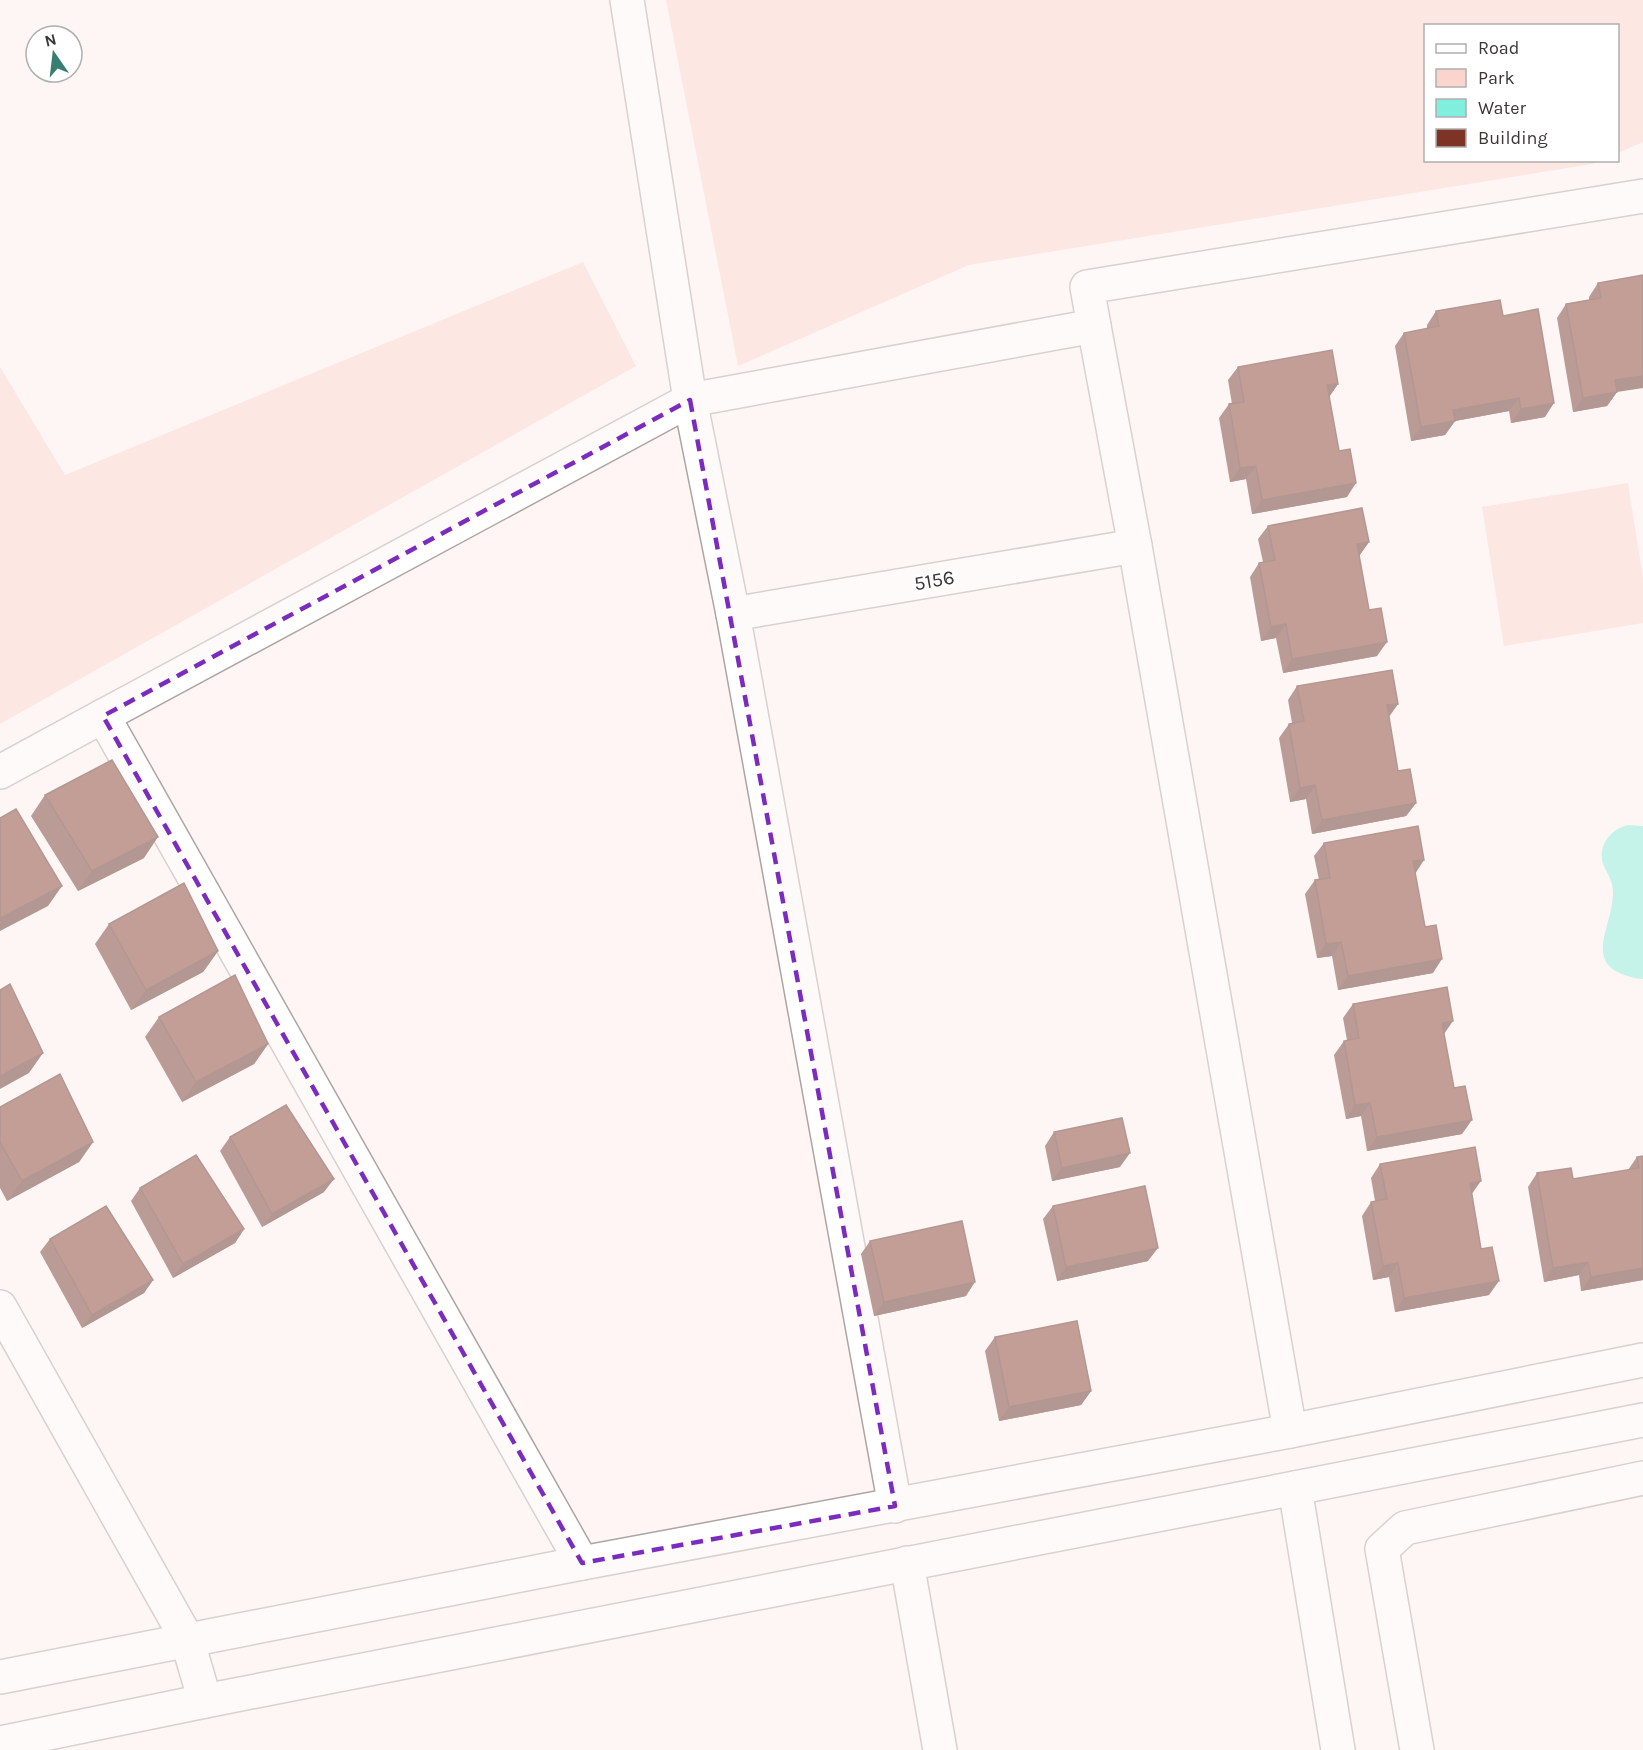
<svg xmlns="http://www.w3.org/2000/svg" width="1643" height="1750" font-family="Karla,sans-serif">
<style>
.green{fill:#fbd5cd}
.water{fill:#81efdd}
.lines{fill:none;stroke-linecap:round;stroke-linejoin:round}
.minor-casing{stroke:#ada5a3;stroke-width:36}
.tertiary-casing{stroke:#ada5a3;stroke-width:36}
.minor{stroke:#fff;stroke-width:33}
.tertiary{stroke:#fff;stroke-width:33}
.wall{fill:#6c2d22}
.shaded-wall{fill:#58241b}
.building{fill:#7d3427;stroke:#58241b;stroke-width:1.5}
.marked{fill:none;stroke:#7b2cbf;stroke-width:4.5;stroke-dasharray:12 8;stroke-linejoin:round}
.labels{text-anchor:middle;stroke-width:6;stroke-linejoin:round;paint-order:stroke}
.street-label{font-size:20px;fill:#3a3736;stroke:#fff}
</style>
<rect width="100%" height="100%" fill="#fef5f4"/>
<g class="green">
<path d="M666,0H1643V142L1618,153V26H1426V160L1600,161L1592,164L969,265L738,366Z"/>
<path d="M583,262L636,366L0,724V367L65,475Z"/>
<path d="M1628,483L1643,578V623L1504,646L1482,507Z"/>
</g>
<path class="water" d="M1628,825L1643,826V979H1641C1577,968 1613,930 1613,892C1613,882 1608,875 1604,866C1596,847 1610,829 1628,825Z"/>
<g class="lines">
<g class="minor-casing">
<g id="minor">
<path d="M627,0L690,400L733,614L895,1506"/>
<path d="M1094,326L1087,287L1643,196"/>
<path d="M733,614L1135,546"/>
<path d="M103,716L690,400L1094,326L1135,546L1290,1431"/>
<path d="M0,772L103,716L582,1563"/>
<path d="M0,1307L187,1639"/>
<path d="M1295,1488L1338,1750"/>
<path d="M907,1563L940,1750"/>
<path d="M1417,1750L1382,1549L1405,1528L1643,1478"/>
</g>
</g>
<g class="tertiary-casing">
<g id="tertiary">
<path d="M187,1639L205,1701"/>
<path d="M0,1677L582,1563L1290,1431L1643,1360"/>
<path d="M0,1743L205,1701L1643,1420"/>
</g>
</g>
<use href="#minor" class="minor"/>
<use href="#tertiary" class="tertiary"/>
</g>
<g class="wall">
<path d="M1598,283L1617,392L1607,406L1573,412L1557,318L1566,304L1589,300V297Z"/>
<path d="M1436,311L1503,316L1545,417L1511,423L1509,411L1455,421L1445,435L1411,441L1395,346L1404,333L1427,329V325Z"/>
<path d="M1238,367L1338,384L1329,397L1347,497L1252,514L1246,479L1230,482L1219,418L1229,404H1232L1228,380Z"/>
<path d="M1268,526L1369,542L1359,556L1377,656L1283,673L1276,638L1261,641L1250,577L1259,563L1263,562L1258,539Z"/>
<path d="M1297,686L1398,704L1389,717L1398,771L1416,803L1406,816L1312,834L1306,799L1290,802L1279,738L1289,724L1292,723L1288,700Z"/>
<path d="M45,795L144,858L78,891L31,816Z"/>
<path d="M1324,843L1415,873L1433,973L1338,990L1332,956L1317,958L1305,894L1315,880H1319L1314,856Z"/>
<path d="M109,924L218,951L203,972L131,1010L95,944Z"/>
<path d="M1353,1004L1444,1034L1462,1134L1367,1151L1361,1116L1346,1119L1334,1055L1344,1041L1347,1040L1343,1018Z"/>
<path d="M159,1017L268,1044L254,1064L182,1102L145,1037Z"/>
<path d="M0,1107L93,1142L79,1162L7,1201L0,1188Z"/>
<path d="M1054,1132L1120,1167L1052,1181L1045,1146Z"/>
<path d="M230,1137L324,1192L262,1227L220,1151Z"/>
<path d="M1643,1156V1280L1581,1291L1579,1275L1544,1282L1528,1187L1537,1173L1573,1179L1628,1170L1637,1157Z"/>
<path d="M1380,1164L1472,1195L1489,1295L1395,1312L1389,1277L1373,1280L1362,1216L1371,1202L1375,1201L1371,1178Z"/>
<path d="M140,1188L244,1229L235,1243L173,1278L131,1201Z"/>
<path d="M1053,1206L1148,1261L1057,1281L1043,1219Z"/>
<path d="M50,1239L153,1280L144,1293L82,1328L40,1252Z"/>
<path d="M870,1241L966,1296L874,1316L861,1254Z"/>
<path d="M995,1337L1091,1391L1081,1405L999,1421L985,1351Z"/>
</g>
<g class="shaded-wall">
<path d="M1643,376V388L1617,392L1607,406L1573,412L1583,398L1615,380Z"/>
<path d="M1338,384L1329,397L1327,385Z"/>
<path d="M1519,398L1509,411L1455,421L1445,435L1411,441L1421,427L1453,410Z"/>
<path d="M1554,403L1545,417L1511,423L1521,409Z"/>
<path d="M1256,466L1246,479L1230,482L1240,468Z"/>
<path d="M1356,483L1347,497L1252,514L1262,500Z"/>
<path d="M1369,542L1359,556L1357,544Z"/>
<path d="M1286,624L1276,638L1261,641L1271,627Z"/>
<path d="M1387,642L1377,656L1283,673L1292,659Z"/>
<path d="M1398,704L1388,717L1387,705Z"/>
<path d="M1315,785L1306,799L1290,802L1300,788Z"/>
<path d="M1416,803L1406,816L1312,834L1322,820Z"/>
<path d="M158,837L144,858L78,891L92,871Z"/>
<path d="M1424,860L1415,874L1413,861Z"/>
<path d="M62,886L48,906L0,931V918Z"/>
<path d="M1341,942L1332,956L1317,958L1326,944Z"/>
<path d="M218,951L203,972L131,1010L146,990Z"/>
<path d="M1442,959L1433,973L1338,990L1348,976Z"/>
<path d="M1453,1021L1444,1034L1442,1023Z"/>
<path d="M268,1044L254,1064L182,1102L196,1082Z"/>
<path d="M43,1053L29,1073L0,1089V1076Z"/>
<path d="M1370,1103L1361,1116L1346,1119L1355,1105Z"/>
<path d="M1472,1120L1462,1134L1367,1151L1377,1137Z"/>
<path d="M93,1142L79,1162L7,1201L22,1181Z"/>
<path d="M1130,1153L1120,1167L1052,1181L1062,1168Z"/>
<path d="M334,1179L324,1192L262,1227L272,1214Z"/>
<path d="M1481,1181L1471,1195L1470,1183Z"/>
<path d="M244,1229L235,1243L173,1278L183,1264Z"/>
<path d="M1158,1248L1148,1261L1057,1281L1066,1267Z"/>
<path d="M1588,1262L1579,1275L1544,1282L1553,1268Z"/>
<path d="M1398,1263L1389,1277L1373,1280L1383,1266Z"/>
<path d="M1643,1268V1280L1581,1291L1591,1277Z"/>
<path d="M153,1280L144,1293L82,1328L92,1315Z"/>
<path d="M1499,1281L1489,1295L1395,1312L1404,1298Z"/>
<path d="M975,1282L966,1296L874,1316L884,1302Z"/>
<path d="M1091,1391L1081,1405L999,1421L1009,1407Z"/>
</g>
<g class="building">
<path d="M1643,275V376L1615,380L1617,392L1583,398L1566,304L1601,298L1598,283Z"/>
<path d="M1500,300L1503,316L1538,309L1554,403L1521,409L1519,398L1453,410L1455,421L1421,427L1404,333L1439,326L1436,311Z"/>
<path d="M1332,350L1338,384L1327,385L1339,451L1350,449L1356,483L1262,500L1256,466L1240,468L1229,404L1244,402L1238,367Z"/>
<path d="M1362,508L1369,542L1357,544L1369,610L1381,608L1387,642L1292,659L1286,624L1271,627L1259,563L1275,560L1268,526Z"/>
<path d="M1392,670L1398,704L1387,705L1398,771L1410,769L1416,803L1322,820L1315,785L1300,788L1289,724L1304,721L1297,686Z"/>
<path d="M112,760L158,837L92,871L45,795Z"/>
<path d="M16,809L62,886L0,918V818Z"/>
<path d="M1418,826L1424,860L1413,861L1425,927L1436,925L1442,959L1348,976L1341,942L1326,944L1315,880L1330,878L1324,843Z"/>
<path d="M184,883L218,951L146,990L109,924Z"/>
<path d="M235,975L268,1044L196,1082L159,1017Z"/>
<path d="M10,984L43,1053L0,1076V990Z"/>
<path d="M1447,987L1453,1021L1442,1023L1454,1088L1465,1086L1472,1120L1377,1137L1370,1103L1355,1105L1344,1041L1359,1038L1353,1004Z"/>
<path d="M60,1074L93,1142L22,1181L0,1142V1107Z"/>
<path d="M286,1105L334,1179L272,1214L230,1137Z"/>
<path d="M1122,1118L1130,1153L1062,1168L1054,1132Z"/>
<path d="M1475,1147L1481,1181L1470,1183L1481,1249L1492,1247L1499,1281L1404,1298L1398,1263L1383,1266L1371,1202L1387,1199L1380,1164Z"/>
<path d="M196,1155L244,1229L183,1264L140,1188Z"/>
<path d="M1643,1156V1268L1591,1277L1588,1262L1553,1268L1537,1173L1571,1168L1573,1179L1639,1168L1637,1157Z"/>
<path d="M1145,1186L1158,1248L1066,1267L1053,1206Z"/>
<path d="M106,1206L153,1280L92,1315L50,1239Z"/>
<path d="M962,1221L975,1282L884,1302L870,1241Z"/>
<path d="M1077,1321L1091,1391L1009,1407L995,1337Z"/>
</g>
<path d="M0 0H1643V1750H0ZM690,400L895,1506L582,1563L103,716Z" fill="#fef5f4" fill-opacity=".55" fill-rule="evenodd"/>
<path class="marked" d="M690,400L895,1506L582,1563L103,716Z"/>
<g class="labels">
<g class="street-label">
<text transform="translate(934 580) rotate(-10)" y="7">5156</text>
</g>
</g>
<rect x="1424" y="24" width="195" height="138" fill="#ffffff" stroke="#b0afaf" stroke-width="1.5"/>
<rect x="1436" y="44" width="30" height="9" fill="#ffffff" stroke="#b0afaf" stroke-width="1.5"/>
<text x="1478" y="54" font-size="18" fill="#3a3736">Road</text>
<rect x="1436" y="69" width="30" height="18" fill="#fbd5cd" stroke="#b0afaf" stroke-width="1.5"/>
<text x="1478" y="84" font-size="18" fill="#3a3736">Park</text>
<rect x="1436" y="99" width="30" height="18" fill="#81efdd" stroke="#b0afaf" stroke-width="1.5"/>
<text x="1478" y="114" font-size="18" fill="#3a3736">Water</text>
<rect x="1436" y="129" width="30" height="18" fill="#7d3427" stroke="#b0afaf" stroke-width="1.5"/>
<text x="1478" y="144" font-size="18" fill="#3a3736">Building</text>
<g transform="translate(54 54) rotate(346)"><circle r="28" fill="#ffffff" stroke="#b0afaf" stroke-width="1.5"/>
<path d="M0-4.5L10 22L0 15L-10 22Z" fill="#387e73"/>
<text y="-9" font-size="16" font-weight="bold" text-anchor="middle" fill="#3a3736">N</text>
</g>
</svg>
